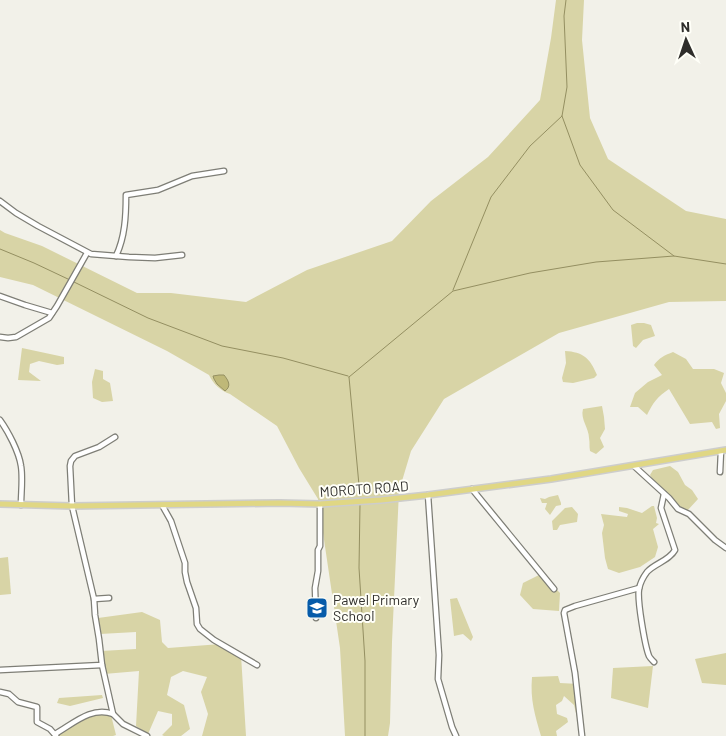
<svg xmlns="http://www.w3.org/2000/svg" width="726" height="736" font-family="Barlow,sans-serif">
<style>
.green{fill:#d8d4a6}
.water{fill:#bfb878;stroke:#948f61}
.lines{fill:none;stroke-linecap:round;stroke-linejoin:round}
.stream{stroke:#948f61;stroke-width:1}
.minor-casing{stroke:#7e7e76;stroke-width:7}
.major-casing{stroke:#cdcdcc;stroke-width:8}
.minor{stroke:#fff;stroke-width:4.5}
.major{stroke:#e0d784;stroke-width:5}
.labels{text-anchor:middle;stroke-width:4;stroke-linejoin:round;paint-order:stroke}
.street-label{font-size:14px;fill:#2f2e2b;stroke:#fffff8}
.poi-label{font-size:14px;fill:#2f2e2b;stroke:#fffff8;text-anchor:start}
</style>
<rect width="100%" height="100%" fill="#f2f1e9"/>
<g class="green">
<path d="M556,0H584L582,40L590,118L608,159L686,211L726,219V301L669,302L559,333L444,399L411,451L399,491L392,642L390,723L388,736H345L340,648L318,499L299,468L277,426L230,394C221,391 213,384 209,375L167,351L33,285L0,277V230L5,233L42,246L137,293H171L246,302L307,270L392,241L431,201L488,157L540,100L551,38Z"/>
<path d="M637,323H644L651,325L655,336L643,340L636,348L633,346L631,325Z"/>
<path d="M22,348L64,357V364L57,365L39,361L30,364L29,372L41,381L18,380Z"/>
<path d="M565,351C583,352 590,358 597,375L594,378L573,383L563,382L562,378L566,363Z"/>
<path d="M673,352L686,359L693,369H714L724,373L721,383L726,393V401L719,414L720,428L716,429L712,422L690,424L669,389C657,397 653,403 647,415L638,407H630L635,393L648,382L662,375L654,365C659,358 665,355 673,352Z"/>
<path d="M95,369L103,371V379L110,383L113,401L102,402L93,398L92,382Z"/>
<path d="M602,406L604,417L605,429L600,438L604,447L596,454L590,451C589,446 590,443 589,438C589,428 580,419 583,409Z"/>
<path d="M670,466L678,472L685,485L692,490L698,499L687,511C682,508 678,506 674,501C672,499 672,497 669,495C663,489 654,483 650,475L653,470Z"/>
<path d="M558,495L561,503V505L556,506L550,515L545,509L547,503H542L540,498L545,499L549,497Z"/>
<path d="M652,506H654L657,518L656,523L659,524L653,529L658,547L655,557L640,567L619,573L608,569L605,558L602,533L604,525L601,514L627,517L628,514L619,511V507L627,508L642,513Z"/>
<path d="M572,507L578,514L577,522L560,525L557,530H553L552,521L565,508Z"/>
<path d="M8,557L11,594L0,595V558Z"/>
<path d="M541,574L560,593L559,611L533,609L520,595L523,583Z"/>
<path d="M457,598L473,637L471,641L463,634L454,636L450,599Z"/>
<path d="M142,612L160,620L162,642L168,648L221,644L241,655L246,736H202L208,714L201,692L207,677L183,671L171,677L167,695L184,705L190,729L181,736H164L162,735L172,725V714L158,711L148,734L136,726L139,671L104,674L101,651L136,649V632L100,634L98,618Z"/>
<path d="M726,653V685L702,683L695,659Z"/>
<path d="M653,666L648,708L611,698L613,668Z"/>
<path d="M558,676L560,683L579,684L577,717L574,705L564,696L562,701L556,705L557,714L567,718L568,722L556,731L557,736H541C535,715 530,700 532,677Z"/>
<path d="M102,695L103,698L70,706L57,703L59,698Z"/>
<path d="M92,713L111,715L116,735L113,736H59L58,735L67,725Z"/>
</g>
<path class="water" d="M219,375H224C228,380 232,386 225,391L217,384L214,379L213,376Z"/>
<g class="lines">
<g class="stream">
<path d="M562,116L580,165L613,210L674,256"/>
<path d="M0,249L34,263L70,280"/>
<path d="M74,282L148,318L222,346L283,358L348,376"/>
<path d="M453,290L491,197L530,146L562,116L567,87L564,16L566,0"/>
<path d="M349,377L453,291L530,273L596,262L674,256L726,264"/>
<path d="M349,377L360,496"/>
<path d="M360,505L359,568L365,661V736"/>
</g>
<g class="minor-casing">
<g id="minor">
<path d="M0,201L16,213L38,226L91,254L129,257L155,258L182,255"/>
<path d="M116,256C125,237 126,216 126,195L158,190L192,176L224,171"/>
<path d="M0,296L25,305L52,313"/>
<path d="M0,337L8,338L16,337L49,318L57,306L87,253"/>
<path d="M0,420C8,431 19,452 21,466C23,478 21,493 21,505"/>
<path d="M634,466L669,498L678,509L689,514L715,540L726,548"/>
<path d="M720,472L721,451"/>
<path d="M472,489L554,589"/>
<path d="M428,495L439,655L438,679L452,727L456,736"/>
<path d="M162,505L171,521L185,563V572L187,582L196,608L197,624L200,629L214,640L257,665"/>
<path d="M94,599L109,598"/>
<path d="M316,618L315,588L318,571V550L320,546V504"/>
<path d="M654,662C652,660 650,658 649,656C645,646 637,600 639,589C640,584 644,576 647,572C655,563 669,561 675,550L661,508L664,494"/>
<path d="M102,665L113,714L123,724L147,736"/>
<path d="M0,670L102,665L99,639L95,615L94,599L72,506L70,466L71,461L75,456L99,447L115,437"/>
<path d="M0,692L9,694L18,702L37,707V722L50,729L56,736"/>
<path d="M55,734C73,724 91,706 113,714"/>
<path d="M582,736L575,673L564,613L565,610L575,606L639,588"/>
</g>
</g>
<g class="major-casing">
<path id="major" d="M0,504L72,506L280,503L320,504L381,500L428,495L551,479L726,450"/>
</g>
<use href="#minor" class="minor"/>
<use href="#major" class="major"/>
</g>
<defs>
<g id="school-square" transform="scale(1.125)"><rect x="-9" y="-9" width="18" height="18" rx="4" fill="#065ba9" stroke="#fffff8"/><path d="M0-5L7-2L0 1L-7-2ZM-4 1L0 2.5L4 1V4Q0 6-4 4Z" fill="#fff"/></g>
</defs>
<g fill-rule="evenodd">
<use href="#school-square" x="317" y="608"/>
</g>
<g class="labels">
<g class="street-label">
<text transform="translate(364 489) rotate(-4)" y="5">MOROTO ROAD</text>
</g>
<g class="poi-label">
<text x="333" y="605">Pawel Primary<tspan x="333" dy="16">School</tspan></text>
</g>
</g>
<g transform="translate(686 40) rotate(357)" stroke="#fffff8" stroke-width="4" paint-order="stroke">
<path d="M0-4L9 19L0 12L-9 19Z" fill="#2f2e2b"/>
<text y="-8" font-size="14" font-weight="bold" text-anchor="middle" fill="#2f2e2b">N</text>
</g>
</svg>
